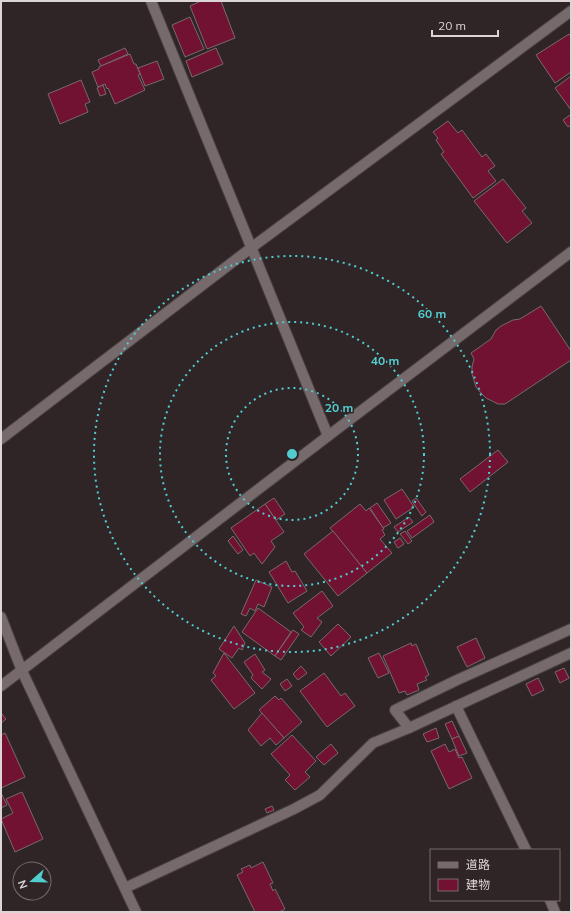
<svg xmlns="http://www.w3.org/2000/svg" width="572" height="913" font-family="Mulish,'Noto Sans JP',sans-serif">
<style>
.building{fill:#711232;stroke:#766a6c}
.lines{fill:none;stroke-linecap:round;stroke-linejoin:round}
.minor-casing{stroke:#4a4243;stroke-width:12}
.tertiary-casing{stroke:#4a4243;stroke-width:12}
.minor{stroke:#766a6c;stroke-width:10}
.tertiary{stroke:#766a6c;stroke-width:10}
.ring{fill:none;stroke:#52cdcf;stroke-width:2;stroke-dasharray:2 4}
.centre{fill:#52cdcf;stroke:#2f2527;stroke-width:2}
.ring-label{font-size:12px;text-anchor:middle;font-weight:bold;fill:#52cdcf;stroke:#2f2527;stroke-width:3;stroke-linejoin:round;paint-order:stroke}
</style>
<rect width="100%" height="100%" fill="#2f2527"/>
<g class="building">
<path d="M201,1H221L235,38L207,49L190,6Z"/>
<path d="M190,17L204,49L185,57L172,25Z"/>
<path d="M569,34L571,37V49L570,50L571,52V72L555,83L536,55Z"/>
<path d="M125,48L128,54L101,66L98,60Z"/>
<path d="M216,48L223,64L192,77L186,61Z"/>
<path d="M130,54L134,64H136L140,74L138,75L145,90L115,104L108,88L107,89L105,84L98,87L92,72L99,69V67L101,66Z"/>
<path d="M157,61L164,79L145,86L138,68Z"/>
<path d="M571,76V110L555,88Z"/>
<path d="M81,80L90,102L85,104L88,112L60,124L48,94Z"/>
<path d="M103,85L106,94L100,96L97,88Z"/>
<path d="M570,115L571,116V125L568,127L563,120Z"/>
<path d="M448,121L458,133L462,130L482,157L486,154L495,166L488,171L496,181L473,198L441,154L444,152L436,140L438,138L433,132Z"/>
<path d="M503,179L526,208L522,211L532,223L507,243L474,201Z"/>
<path d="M541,306L571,351V360L505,404H498L486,398L481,393L476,387L472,374V367L474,359L471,353L491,339L496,330L501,326L513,320L520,319Z"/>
<path d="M498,450L508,462L470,492L460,479Z"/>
<path d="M402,489L414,507L396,519L384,500Z"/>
<path d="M274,498L285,514L276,520L265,504Z"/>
<path d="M416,498L426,512L422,516L412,501Z"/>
<path d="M377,503L391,523L383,528L370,508Z"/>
<path d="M265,504L284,532L271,541L275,547L262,564L254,553L250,556L231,528Z"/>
<path d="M360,504L366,511L369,508L384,529L382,530L385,535L380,539L392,553L367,573L330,528Z"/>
<path d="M430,515L434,522L412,538L407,531Z"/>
<path d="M409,517L413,522L398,532L394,527Z"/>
<path d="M333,531L367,573L338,596L304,554Z"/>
<path d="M405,531L412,541L408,544L400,534Z"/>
<path d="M233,536L243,550L238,554L228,541Z"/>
<path d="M400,538L404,544L398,548L394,542Z"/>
<path d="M286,561L292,572L295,571L307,591L288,603L269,572Z"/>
<path d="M256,580L272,587L264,607L258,604L255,611L250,608L246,616L241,614Z"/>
<path d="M322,591L333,606L317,618L322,622L311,637L301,630L304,627L293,613Z"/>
<path d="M258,608L291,632L275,656L242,632Z"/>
<path d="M338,624L351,637L331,656L319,642Z"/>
<path d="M234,626L245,643L242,650L239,648L232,658L219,649Z"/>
<path d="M293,630L299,634L281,660L275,656Z"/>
<path d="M476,638L485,658L467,667L457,647Z"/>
<path d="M411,643L412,646L416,644L429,675L425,677L427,680L417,684L419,690L407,695L405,691L399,693L383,656Z"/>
<path d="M224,653L255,693L234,709L211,680L216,676L213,673Z"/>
<path d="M379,653L389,673L378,678L368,658Z"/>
<path d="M255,654L265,670L262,672L271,679L262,689L251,678L253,675L244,662Z"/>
<path d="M301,666L307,673L298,680L293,674Z"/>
<path d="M564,668L569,678L560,683L555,672Z"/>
<path d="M324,673L341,696L345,693L355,706L327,727L300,691Z"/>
<path d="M538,678L544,690L532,696L526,684Z"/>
<path d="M287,679L292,686L285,691L280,684Z"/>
<path d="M275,696L279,700L281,698L302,722L284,738L259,710Z"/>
<path d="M1,713L6,719L1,723Z"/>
<path d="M262,713L284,738L276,745L270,738L261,746L248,730Z"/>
<path d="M452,721L459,736L452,739L445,724Z"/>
<path d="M436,728L439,738L427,742L423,734Z"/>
<path d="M5,733L25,777L1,788V735Z"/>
<path d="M292,735L316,761L305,772L310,777L295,790L285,780L290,775L271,754Z"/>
<path d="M459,736L467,753L459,756L452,739Z"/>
<path d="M331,744L338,753L324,765L316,757Z"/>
<path d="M445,744L449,752L455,749L459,758L462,757L472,778L449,789L431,751Z"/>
<path d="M22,792L43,839L15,852L1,819L13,813L6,799Z"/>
<path d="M1,793L7,805L1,808Z"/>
<path d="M272,806L274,810L267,813L265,809Z"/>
<path d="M263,862L273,883L270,884L273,891L275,889L285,909L279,912H255L237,875L243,872L241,869L250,865L251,868Z"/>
</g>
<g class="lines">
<g class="minor-casing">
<g id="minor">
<path d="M151,1L328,436"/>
<path d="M1,439L251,248L571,11"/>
<path d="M1,617L22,671L136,912"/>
<path d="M456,706L526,850"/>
<path d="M409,728L571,653"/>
<path d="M125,888L294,809L320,795L373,743L409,728L395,710L457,680L571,629"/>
<path d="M550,900L555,912"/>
</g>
</g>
<g class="tertiary-casing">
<path id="tertiary" d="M1,686L328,436L571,252"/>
</g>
<use href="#minor" class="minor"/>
<use href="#tertiary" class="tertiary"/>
</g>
<g class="ring">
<circle cx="292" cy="454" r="66"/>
<circle cx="292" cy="454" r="132"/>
<circle cx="292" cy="454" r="198"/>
</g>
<circle cx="292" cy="454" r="6" class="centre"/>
<g class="ring-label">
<text x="432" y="318">60 m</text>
<text x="385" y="365">40 m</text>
<text x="339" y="412">20 m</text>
</g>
<rect width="572" height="913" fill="none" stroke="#dcd5d6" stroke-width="4"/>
<rect x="430" y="849" width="130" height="52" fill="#2f2527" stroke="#746b6d"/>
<rect x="438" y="862" width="20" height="6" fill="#766a6c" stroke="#746b6d"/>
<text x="466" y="869" font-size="12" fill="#dcd5d6">道路</text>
<rect x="438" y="879" width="20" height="12" fill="#711232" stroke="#746b6d"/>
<text x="466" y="889" font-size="12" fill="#dcd5d6">建物</text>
<g transform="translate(32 881) rotate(250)"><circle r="19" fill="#2f2527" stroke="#746b6d"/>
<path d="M0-3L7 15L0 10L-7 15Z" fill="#52cdcf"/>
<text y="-6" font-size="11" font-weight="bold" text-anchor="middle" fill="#dcd5d6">N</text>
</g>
<path d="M432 30v6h66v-6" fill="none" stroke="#dcd5d6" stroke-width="2"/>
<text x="438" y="30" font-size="12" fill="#dcd5d6" stroke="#2f2527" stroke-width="3" paint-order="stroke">20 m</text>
</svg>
